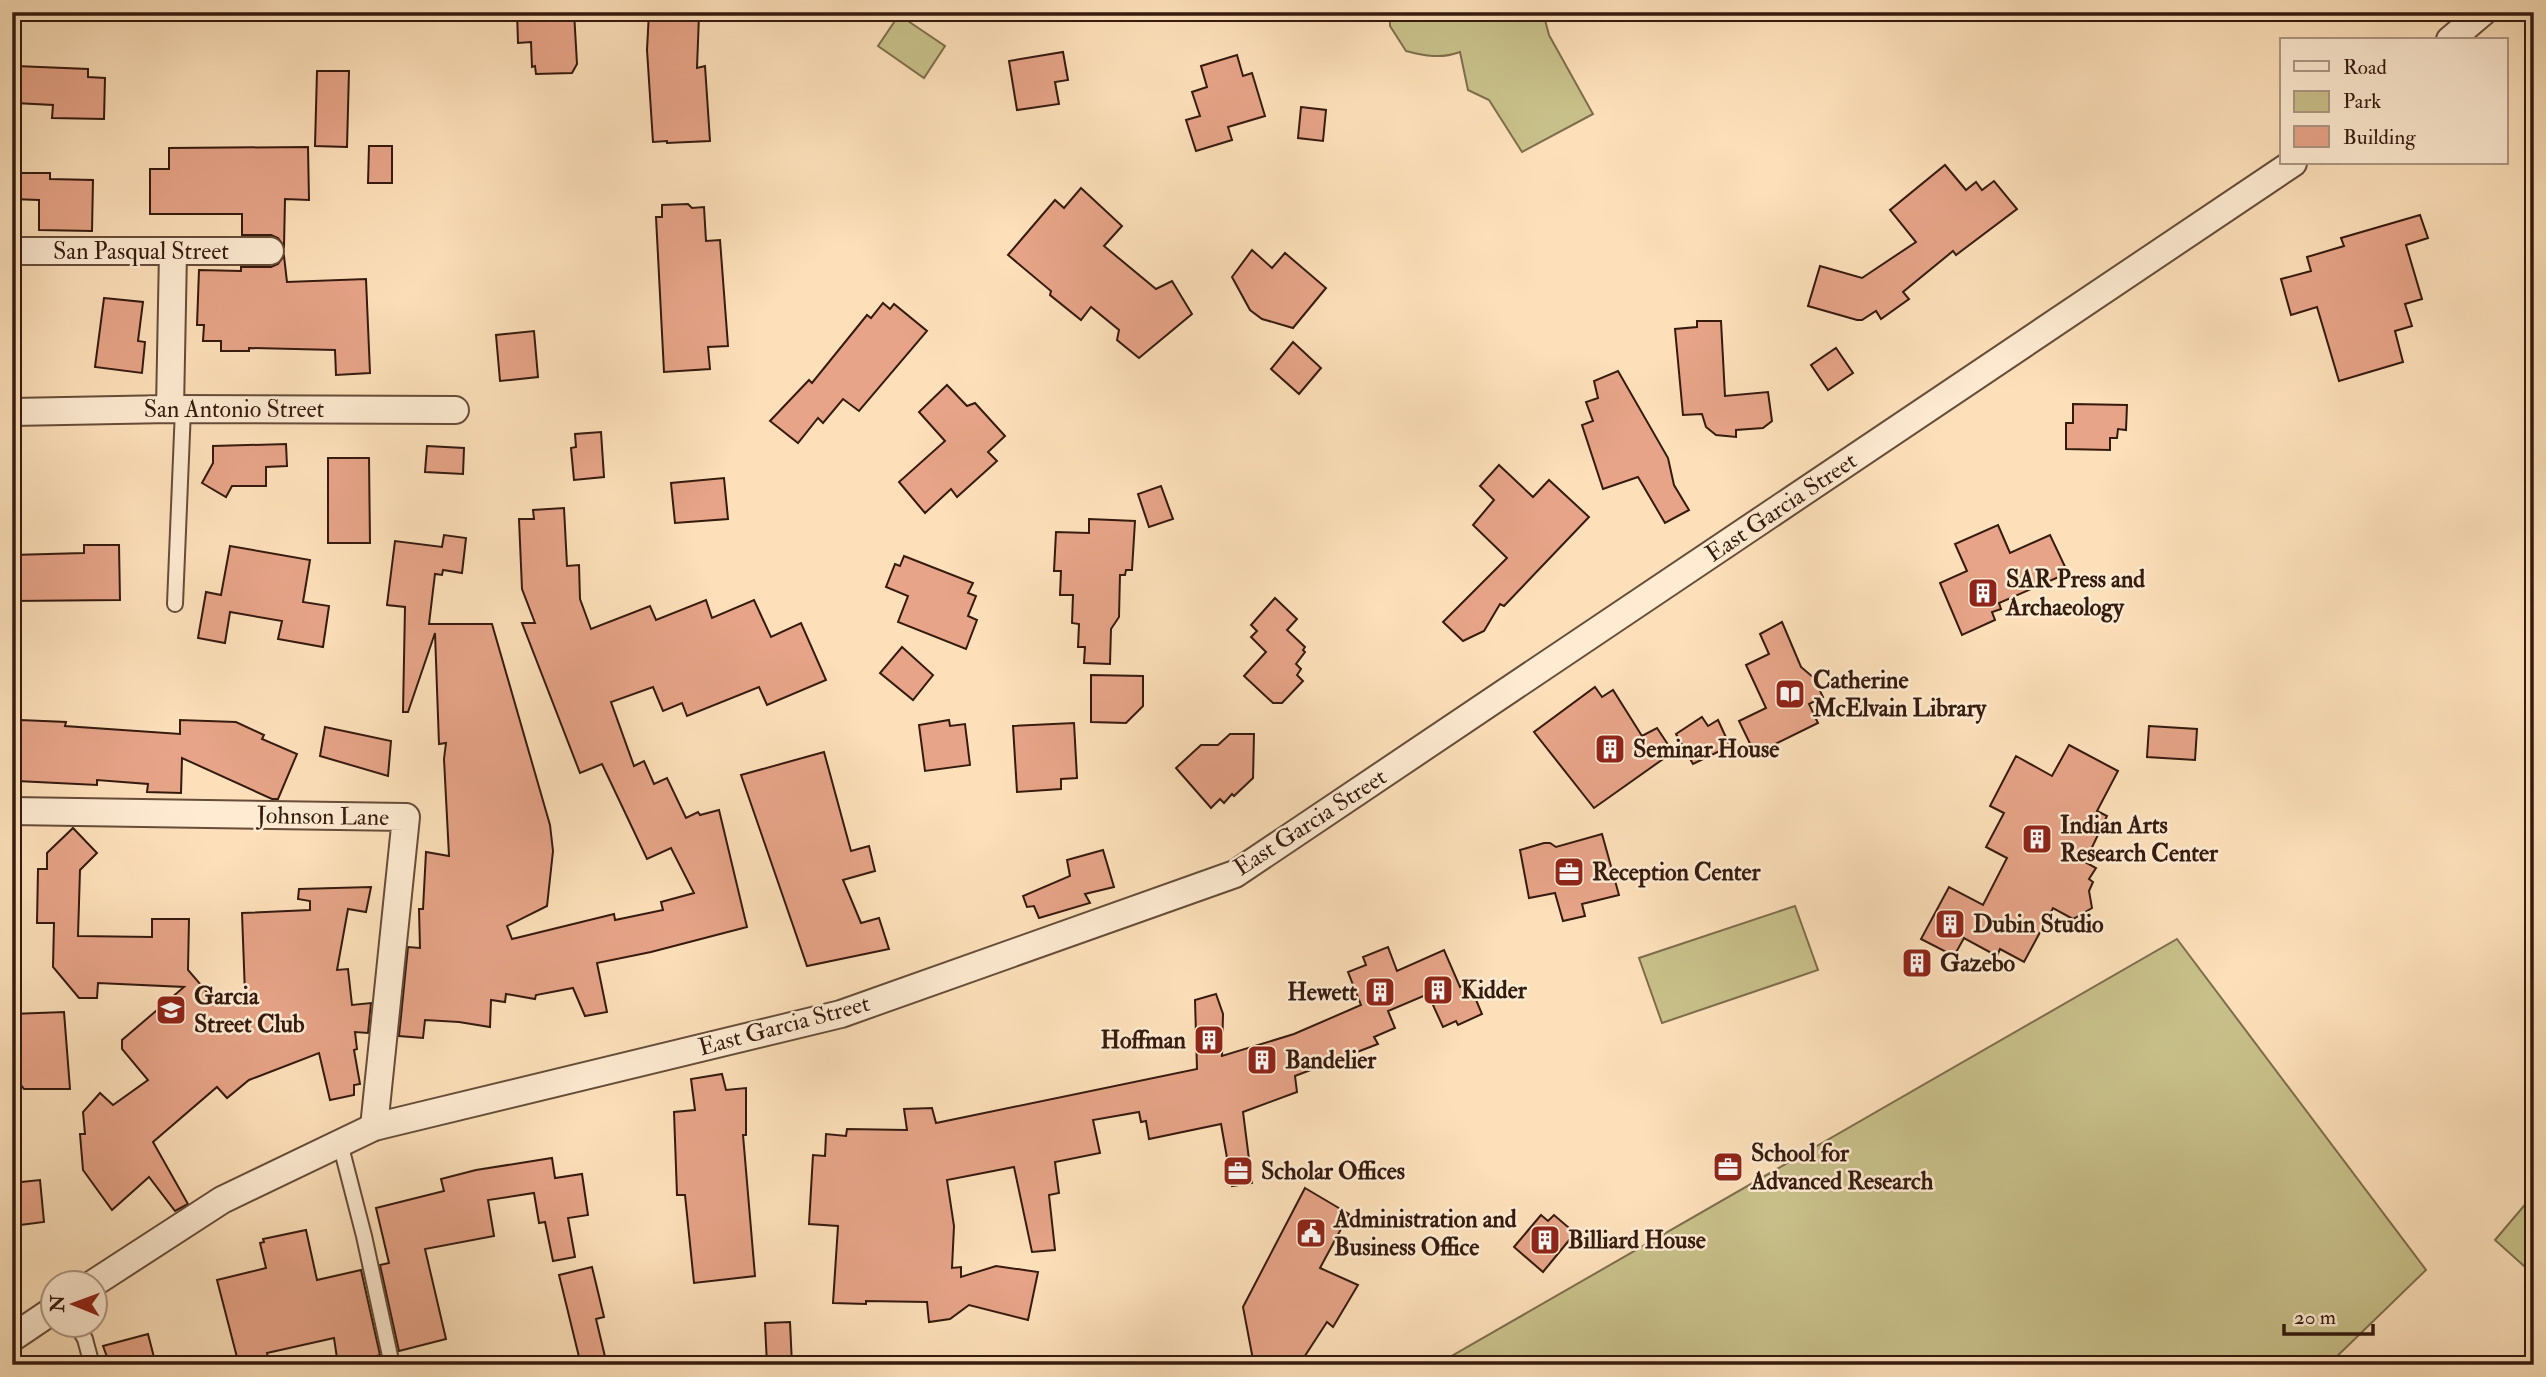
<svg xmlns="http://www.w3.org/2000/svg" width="2546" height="1377" font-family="'IM FELL Double Pica',serif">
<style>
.green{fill:#c8c08a;stroke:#7e6d4c;stroke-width:2}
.building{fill:#e7a488;stroke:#351a0e;stroke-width:2}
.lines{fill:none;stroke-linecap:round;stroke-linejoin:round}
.lane-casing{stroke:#674c39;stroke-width:18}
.street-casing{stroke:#674c39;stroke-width:30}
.lane{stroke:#feebd2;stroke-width:14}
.street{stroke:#feebd2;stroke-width:26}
.labels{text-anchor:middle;stroke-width:5;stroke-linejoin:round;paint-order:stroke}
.street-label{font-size:24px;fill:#351a0e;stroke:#feebd2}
.poi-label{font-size:24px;font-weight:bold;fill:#351a0e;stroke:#feebd2;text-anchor:start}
</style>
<rect width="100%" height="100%" fill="#fde0ba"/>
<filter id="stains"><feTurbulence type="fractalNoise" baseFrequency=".00286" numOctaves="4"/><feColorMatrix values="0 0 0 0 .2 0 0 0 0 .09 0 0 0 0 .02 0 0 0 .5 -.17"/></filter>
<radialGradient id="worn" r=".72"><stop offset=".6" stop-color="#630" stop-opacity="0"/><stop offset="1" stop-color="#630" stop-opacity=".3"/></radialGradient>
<g class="green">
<path d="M1390,12H1543L1549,35L1593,114L1522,152L1489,100L1468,90L1460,52C1441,59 1425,56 1406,51L1390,26Z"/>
<path d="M899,15L945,46L924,78L878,46Z"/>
<path d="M1795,906L1818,970L1662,1023L1639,958Z"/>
<path d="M2177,939L2426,1270L2328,1365H1436Z"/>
<path d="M2534,1194V1275L2495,1240Z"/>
</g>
<g class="building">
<path d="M517,12H574L577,64L572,73L536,74L535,66L532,67L531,42L518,43Z"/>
<path d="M649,12H680V15H699L697,68L705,66L710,141L667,143V141L653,142L647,50Z"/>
<path d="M1063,52L1068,80L1055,82L1059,104L1017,110L1009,61Z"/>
<path d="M1237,55L1243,76L1252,73L1265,116L1228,127L1232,140L1196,151L1186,120L1200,116L1192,92L1207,87L1201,66Z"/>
<path d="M16,66L88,69V77L105,78L104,119L52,118L53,105L15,103Z"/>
<path d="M317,71H349L347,147L315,146Z"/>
<path d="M1301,107L1326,110L1323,141L1298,138Z"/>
<path d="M369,146H392V183H368Z"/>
<path d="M308,147L309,200L285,199L284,246L278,238L271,235H242V214H150V169H169V148Z"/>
<path d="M1945,165L1966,190L1976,182L1982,190L1994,181L2017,209L1956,255L1953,251L1903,292L1909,299L1881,319L1876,311L1862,320H1857L1808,306L1820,266L1862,278L1916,242L1890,210Z"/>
<path d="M12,173H50V179L93,180L92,231L39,230V200L12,199Z"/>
<path d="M1081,188L1122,226L1104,246L1156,289L1172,281L1192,314L1139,358L1117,340L1119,330L1091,307L1081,320L1050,295L1051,291L1008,255L1055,200L1064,208Z"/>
<path d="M688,204L692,208L704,207L706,241L720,240L728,346L708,347L710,369L664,372L656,217H662V205Z"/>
<path d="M2420,215L2428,238L2406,245L2422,299L2405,304L2412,326L2395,331L2403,362L2339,381L2317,307L2291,315L2281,279L2311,271L2307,257L2344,246L2341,238Z"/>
<path d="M1252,250L1272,268L1285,253L1326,288L1293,328L1262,319L1250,310L1232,277Z"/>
<path d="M284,256L287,282L366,279L370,373L336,375L335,350L249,348V351H221V341H203L204,325H197L199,270L241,271V267H271L278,264Z"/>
<path d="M104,298L143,302L138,341L145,342L142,373L95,367Z"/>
<path d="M883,303L890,309L894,304L927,331L859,411L843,399L823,423L818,418L798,443L770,421L809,380L812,383L867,315L871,318Z"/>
<path d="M1697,321H1721L1725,396L1768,392L1772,421L1763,428L1736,430V437L1716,435L1706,427L1702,414L1683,415L1675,329L1697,327Z"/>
<path d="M534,331L538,377L500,381L496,335Z"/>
<path d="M1293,342L1321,368L1299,394L1271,369Z"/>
<path d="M1836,348L1853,373L1828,390L1811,365Z"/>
<path d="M1618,371L1668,458L1674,485L1689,510L1665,523L1638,477L1603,489L1582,425L1593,421L1586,402L1598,398L1594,381Z"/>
<path d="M947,385L967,406L975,403L1005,436L988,452L997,461L957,497L951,489L925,513L899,482L945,441L919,412Z"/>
<path d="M2073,404L2127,405L2126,430L2118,429L2117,438H2110V450L2066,449V423H2073Z"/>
<path d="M601,432L604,477L574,480L571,448L576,447L575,434Z"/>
<path d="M286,444L287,466L266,467V486H232L226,497L202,483L213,463V446Z"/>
<path d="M427,446L464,448L463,474L425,472Z"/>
<path d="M328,458H369L370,543H328Z"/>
<path d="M1499,465L1533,497L1549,480L1589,517L1504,606L1500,604L1484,631L1463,641L1443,622L1507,558L1473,525L1494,500L1480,486Z"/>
<path d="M724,478L728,519L675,523L671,483Z"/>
<path d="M1161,486L1173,519L1149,527L1138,494Z"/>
<path d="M564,508L567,566L579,565L580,599L591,629L650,606L656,620L706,600L712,618L754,600L771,637L801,623L826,680L767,705L759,687L687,716L682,703L663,711L653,687L611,702L634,766L644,761L654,784L667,778L686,818L698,812L700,815L719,810L747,927L651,952L597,963L607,1012L585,1016L573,988L536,995L535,999L506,994L505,1002L491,1000L490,1027L459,1022L425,1020L423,1038L399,1036L408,947L420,948L419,909H423L426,852L449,856L444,759L446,743L439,744L435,633L408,712H403L405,607L387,605L395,541L442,547L444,535L466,538L462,573L443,570L442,575L435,574L429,624H492L550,825L553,851L547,906L507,926L512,939L614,914L615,920L663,910L661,902L694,893L671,848L647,859L602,764L580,773L522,623H535L522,589L519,519H534L533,510Z"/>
<path d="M1089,519L1135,521L1132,570H1126L1125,575H1120L1119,617L1111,629L1110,664L1084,663L1085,647H1078L1079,624L1072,623L1073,595H1060L1061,571H1054L1056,532L1089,533Z"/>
<path d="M1998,525L2010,553L2050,535L2068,573L1999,603L2001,609L1992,612L1995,620L1962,635L1940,583L1967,571L1955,544Z"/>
<path d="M84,545H119L120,600L12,601V555L84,553Z"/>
<path d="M230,546L310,560L303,602L329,606L323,647L278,639L282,621L230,612L225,643L198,638L206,592L221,595Z"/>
<path d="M904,556L973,583L968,593L976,596L968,616L977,620L966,649L898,622L908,596L886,587L895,564L900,566Z"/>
<path d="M1275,598L1297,619L1287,630L1305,647L1303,650L1305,652L1296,664L1301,669L1297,675L1303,681L1282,703H1273L1244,676L1266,652L1251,637L1257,631L1251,625Z"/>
<path d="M1782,622L1801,667L1814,678L1823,697L1809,704L1818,723L1755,754L1739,721L1766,708L1746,665L1769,654L1760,634Z"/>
<path d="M902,647L933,675L913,700L880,673Z"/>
<path d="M1091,675L1143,676V706L1126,723L1091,722Z"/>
<path d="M1595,687L1602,697L1613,690L1642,736L1657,728L1673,752L1594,808L1534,732Z"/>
<path d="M1702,717L1708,726L1718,720L1730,746L1693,764L1676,734Z"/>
<path d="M20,720L66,722L65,726L180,734V720L236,722L264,735L262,739L297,754L278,799H272L182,758L181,793L147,792L148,784L97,780V785L17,781Z"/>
<path d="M949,720L950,726L965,724L970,765L925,771L919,725Z"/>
<path d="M1074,723L1077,778L1061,779V789L1017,792L1013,726Z"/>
<path d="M2149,726L2197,729L2195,760L2147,757Z"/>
<path d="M325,727L391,741L388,776L320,756Z"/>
<path d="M1230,734H1254L1253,778L1234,796L1232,794L1224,803L1220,799L1211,808L1176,768L1201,745H1218Z"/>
<path d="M2069,745L2118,771L2097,811L2107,816L2085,862L2096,868L2089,879L2093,882L2089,891L2092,908L2073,919L2053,908L2024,962L2000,949L1997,956L1964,938L1954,956L1921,939L1949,887L1983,905L2007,858L1986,847L2004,813L1990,806L2016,756L2052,776Z"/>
<path d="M824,752L851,851L869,846L875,871L843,880L861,923L879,918L889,949L807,966L741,775Z"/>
<path d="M73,828L97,853L80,870L78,936L152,937V919H189L188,970L212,998L245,994L242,913L310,910V901L298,899L299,889L371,887L366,912L348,909L337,970L348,969L352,1005L371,1003L368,1033L355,1032L357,1049L354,1050L360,1084L354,1085V1095L330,1100L319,1053L249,1080L227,1098L217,1087L153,1142L188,1204L175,1211L149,1177L112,1210L83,1170L80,1134H85L83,1112L100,1093L113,1105L148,1080L122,1049V1040L184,987L98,983L97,998H79L53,967L54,923H37L38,869H47V853Z"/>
<path d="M1602,834L1619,895L1582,904L1585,916L1563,921L1555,893L1529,898L1520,850L1544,843H1550L1556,847Z"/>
<path d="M1103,850L1114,887L1085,894L1090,903L1039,918L1034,906L1027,907L1023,896L1070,876L1067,860Z"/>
<path d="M1388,947L1397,971L1444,950L1460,987L1469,983L1482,1014L1458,1025L1456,1021L1443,1027L1428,994L1388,1011L1395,1028L1374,1037L1378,1044L1295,1076L1297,1092L1243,1112L1252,1183L1232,1186L1221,1124L1149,1139L1146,1121L1141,1122L1139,1112L1093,1120L1100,1153L1055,1162L1059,1193L1049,1195L1055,1250L1032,1252L1014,1167L947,1180L954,1226L952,1268L961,1267V1277L996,1266L1038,1272L1028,1320L969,1305L950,1319L929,1322L927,1302L866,1301V1304L833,1303L838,1226L809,1224L813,1155L825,1156L826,1134L846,1136L847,1129L907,1130L904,1109L932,1108L936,1123L1197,1069L1195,1000L1216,994L1223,1014L1222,1056L1294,1034L1361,1005L1348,972L1366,965L1363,957Z"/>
<path d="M64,1012L70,1089H24L12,1073V1014Z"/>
<path d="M722,1074L726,1090L746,1088V1135H743L755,1276L694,1283L685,1195H677L674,1112L695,1110L691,1079Z"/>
<path d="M552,1158L555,1178L582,1174L588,1215L568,1218L575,1257L553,1261L545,1222L539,1223L534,1193L488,1200L494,1236L425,1249L446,1339L399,1351L380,1265L389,1263L376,1208L444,1191L441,1179L476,1170Z"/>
<path d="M40,1180L44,1222L12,1226V1183Z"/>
<path d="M1305,1188L1349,1214L1320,1268L1358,1285L1333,1327L1327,1322L1299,1365H1254L1243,1307Z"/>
<path d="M1541,1215L1548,1221L1554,1215L1575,1233L1543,1272L1514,1247Z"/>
<path d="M306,1230L317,1280L361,1270L380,1355L373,1357L374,1365H338L334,1338L267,1353L270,1365H239L217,1280L266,1268L260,1243L264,1242L263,1239Z"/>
<path d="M592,1267L604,1317L596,1319L607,1365H581L559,1275Z"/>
<path d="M790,1322L792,1365H767L765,1323Z"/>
<path d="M148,1334L156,1365H110L103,1346Z"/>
</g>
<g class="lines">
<g class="lane-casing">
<g id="lane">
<path d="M175,604L183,409"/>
<path d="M340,1143L364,1236L392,1365"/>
<path d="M76,1324L85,1339L92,1365"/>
</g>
</g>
<g class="street-casing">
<g id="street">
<path d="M2450,40L2483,12"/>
<path d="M12,251H270"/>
<path d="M170,409L173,252"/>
<path d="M12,412L170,409L455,410"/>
<path d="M12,811L406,817L374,1127"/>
<path d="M94,1283L222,1200L374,1127L841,1014L1235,874L2293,163"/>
<path d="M12,1338L52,1311"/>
</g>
</g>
<use href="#lane" class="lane"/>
<use href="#street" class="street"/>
</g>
<defs>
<g id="building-square" transform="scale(1.575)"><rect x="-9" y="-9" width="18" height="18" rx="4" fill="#8f2418" stroke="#feebd2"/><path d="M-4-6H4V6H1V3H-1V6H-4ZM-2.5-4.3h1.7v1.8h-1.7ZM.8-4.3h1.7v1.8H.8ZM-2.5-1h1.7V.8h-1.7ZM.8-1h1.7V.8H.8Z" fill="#fff"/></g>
<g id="library-square" transform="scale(1.575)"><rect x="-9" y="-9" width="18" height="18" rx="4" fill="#8f2418" stroke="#feebd2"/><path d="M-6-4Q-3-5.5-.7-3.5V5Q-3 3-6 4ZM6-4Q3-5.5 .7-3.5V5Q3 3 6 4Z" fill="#fff"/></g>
<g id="office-square" transform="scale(1.575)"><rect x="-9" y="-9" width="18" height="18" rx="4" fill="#8f2418" stroke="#feebd2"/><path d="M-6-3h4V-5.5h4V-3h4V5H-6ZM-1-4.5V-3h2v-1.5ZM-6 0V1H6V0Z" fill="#fff"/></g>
<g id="school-square" transform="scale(1.575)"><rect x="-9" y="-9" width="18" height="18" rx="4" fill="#8f2418" stroke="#feebd2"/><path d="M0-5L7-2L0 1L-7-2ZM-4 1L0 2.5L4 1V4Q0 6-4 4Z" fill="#fff"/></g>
<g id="civic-square" transform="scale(1.575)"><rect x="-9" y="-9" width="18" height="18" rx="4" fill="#8f2418" stroke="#feebd2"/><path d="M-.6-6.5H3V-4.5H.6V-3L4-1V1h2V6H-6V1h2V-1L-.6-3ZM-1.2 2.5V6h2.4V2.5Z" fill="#fff"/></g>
</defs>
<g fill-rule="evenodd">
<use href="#building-square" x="1983" y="593"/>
<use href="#library-square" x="1790" y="694"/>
<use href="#building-square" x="1610" y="749"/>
<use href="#building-square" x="2037" y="839"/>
<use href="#office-square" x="1569" y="872"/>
<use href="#building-square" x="1950" y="924"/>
<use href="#building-square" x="1917" y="963"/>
<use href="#building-square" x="1438" y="990"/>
<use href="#building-square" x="1380" y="992"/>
<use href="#school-square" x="171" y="1010"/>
<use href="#building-square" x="1209" y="1040"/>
<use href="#building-square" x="1262" y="1060"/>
<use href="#office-square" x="1728" y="1167"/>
<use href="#office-square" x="1238" y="1171"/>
<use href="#civic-square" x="1311" y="1233"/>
<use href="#building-square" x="1545" y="1240"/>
</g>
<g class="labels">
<g class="street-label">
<text x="141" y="259">San Pasqual Street</text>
<text x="234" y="417">San Antonio Street</text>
<text transform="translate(1781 507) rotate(-34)" y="8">East Garcia Street</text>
<text transform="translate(323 816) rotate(1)" y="8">Johnson Lane</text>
<text transform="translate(1310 822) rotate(-33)" y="8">East Garcia Street</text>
<text transform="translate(784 1025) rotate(-15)" y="8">East Garcia Street</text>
</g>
<g class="poi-label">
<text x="2006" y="587">SAR Press and<tspan x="2006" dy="28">Archaeology</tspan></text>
<text x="1813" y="688">Catherine<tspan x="1813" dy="28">McElvain Library</tspan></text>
<text x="1633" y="757">Seminar House</text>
<text x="2060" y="833">Indian Arts<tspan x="2060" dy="28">Research Center</tspan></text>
<text x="1592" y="880">Reception Center</text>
<text x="1973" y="932">Dubin Studio</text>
<text x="1940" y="971">Gazebo</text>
<text x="1461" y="998">Kidder</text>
<text x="1357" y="1000" text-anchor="end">Hewett</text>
<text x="194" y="1004">Garcia<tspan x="194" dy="28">Street Club</tspan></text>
<text x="1186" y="1048" text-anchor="end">Hoffman</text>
<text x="1285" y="1068">Bandelier</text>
<text x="1751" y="1161">School for<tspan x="1751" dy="28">Advanced Research</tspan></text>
<text x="1261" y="1179">Scholar Offices</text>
<text x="1334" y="1227">Administration and<tspan x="1334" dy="28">Business Office</tspan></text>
<text x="1568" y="1248">Billiard House</text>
</g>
</g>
<rect width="2546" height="1377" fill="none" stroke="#fde0ba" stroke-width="42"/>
<rect x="14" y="14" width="2518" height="1349" fill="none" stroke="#351a0e" stroke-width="3.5"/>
<rect x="21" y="21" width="2504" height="1335" fill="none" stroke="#351a0e" stroke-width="2"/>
<rect x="2280" y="38" width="228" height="126" fill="#feebd2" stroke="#ae9784" stroke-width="2"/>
<rect x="2294" y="61" width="35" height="10" fill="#feebd2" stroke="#ae9784" stroke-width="2"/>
<text x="2343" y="74" font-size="21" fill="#351a0e">Road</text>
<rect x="2294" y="91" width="35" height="21" fill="#c8c08a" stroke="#ae9784" stroke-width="2"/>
<text x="2343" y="108" font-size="21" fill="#351a0e">Park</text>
<rect x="2294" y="126" width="35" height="21" fill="#e7a488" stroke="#ae9784" stroke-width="2"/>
<text x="2343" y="144" font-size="21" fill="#351a0e">Building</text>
<g transform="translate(74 1304) rotate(271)"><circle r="33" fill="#feebd2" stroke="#ae9784" stroke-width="2"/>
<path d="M0-5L12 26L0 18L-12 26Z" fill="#8f2418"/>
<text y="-10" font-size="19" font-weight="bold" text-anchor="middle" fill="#351a0e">N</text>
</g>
<path d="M2284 1324v10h89v-10" fill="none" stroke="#351a0e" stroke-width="3.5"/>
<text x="2294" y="1324" font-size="21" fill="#351a0e" stroke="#feebd2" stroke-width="5" paint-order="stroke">20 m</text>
<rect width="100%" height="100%" filter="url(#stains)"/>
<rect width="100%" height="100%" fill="url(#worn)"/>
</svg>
